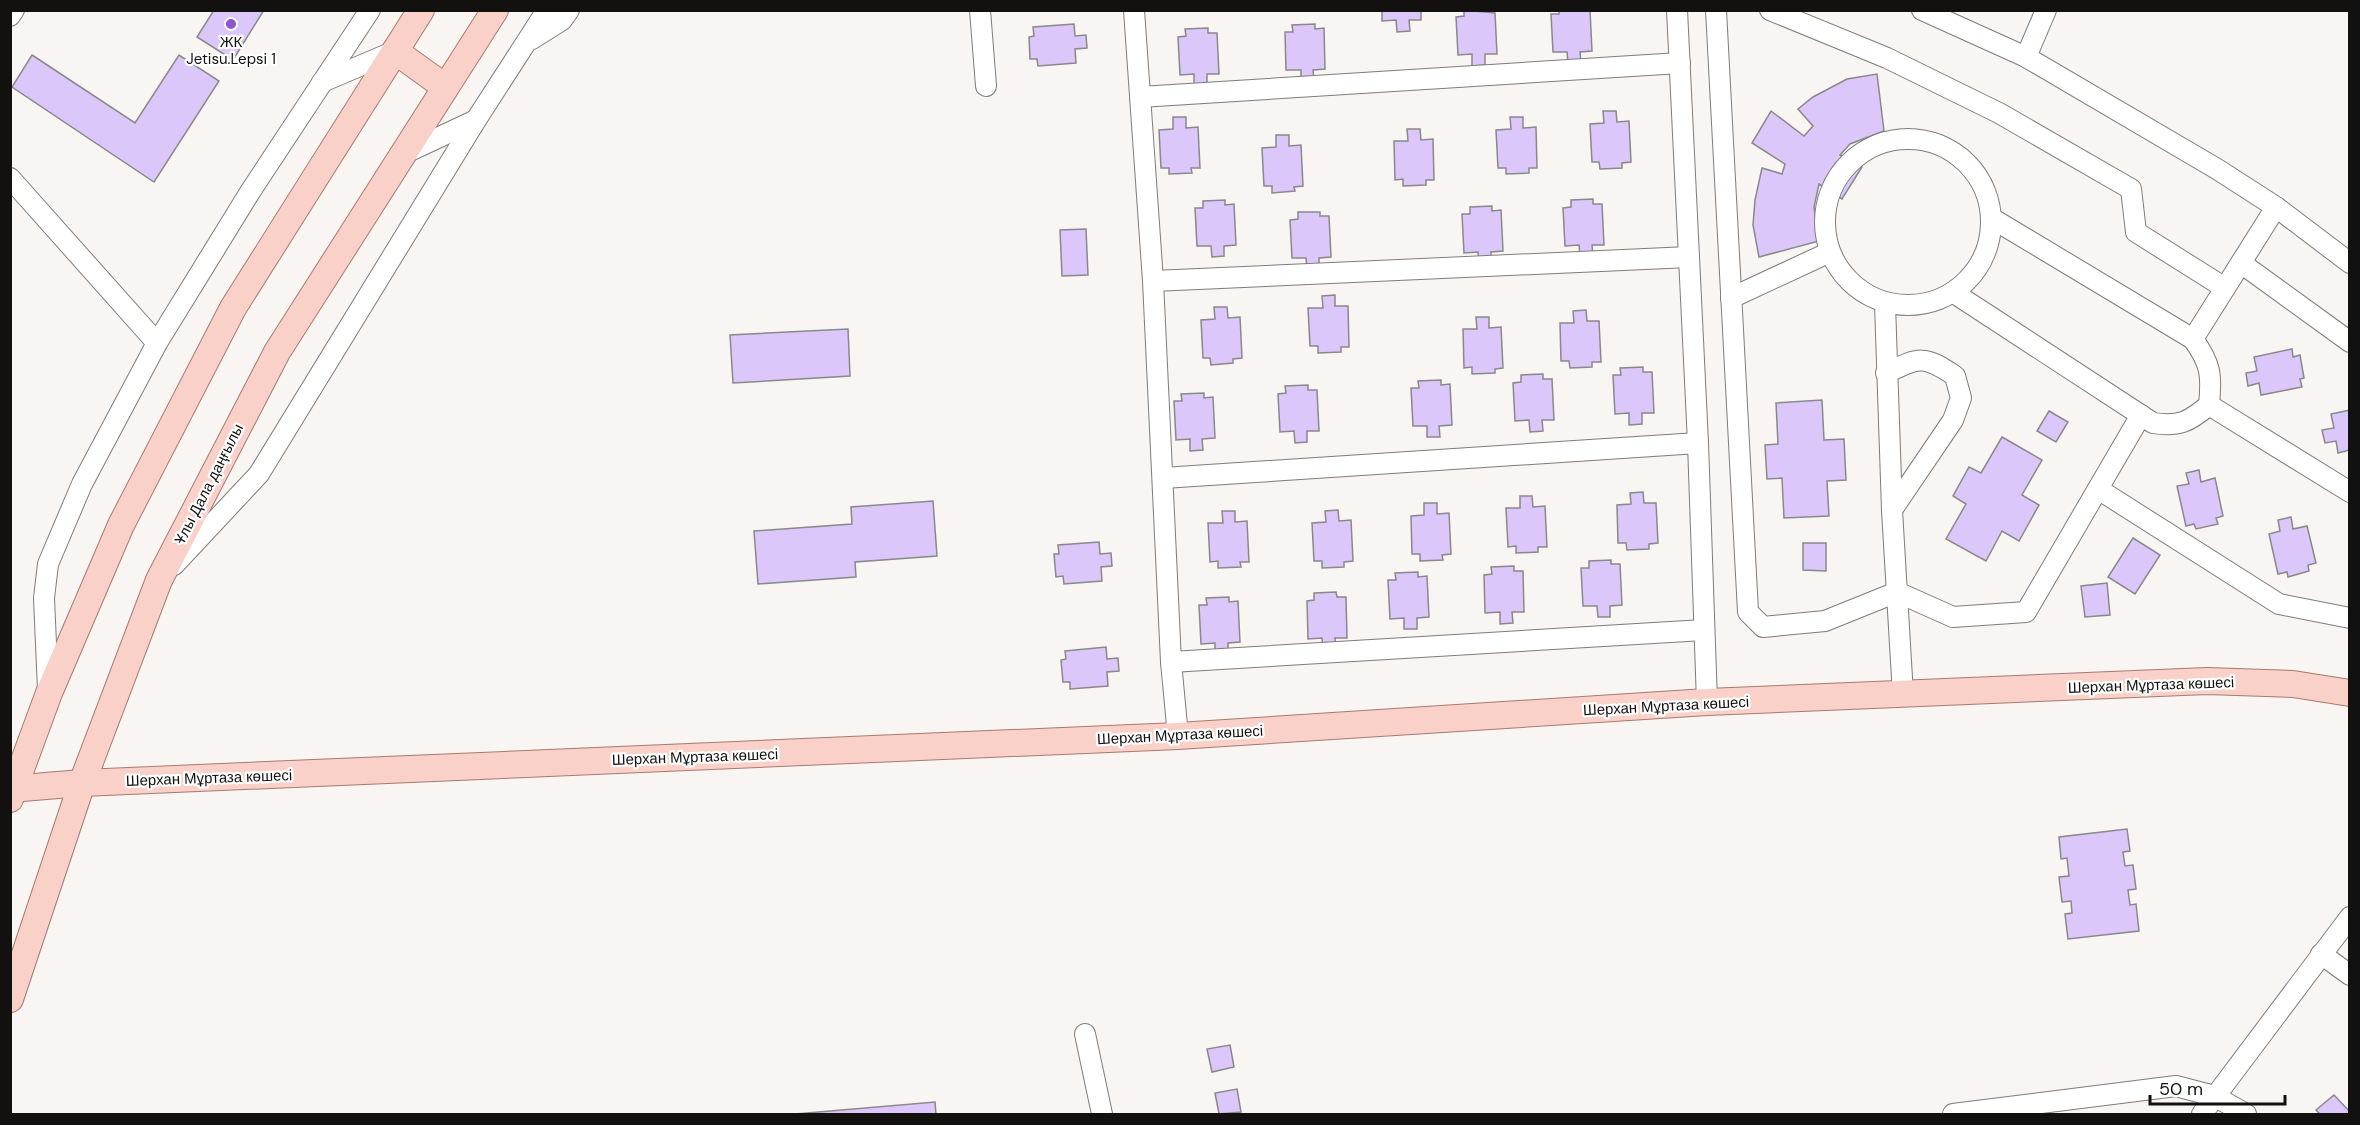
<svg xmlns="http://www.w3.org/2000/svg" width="2360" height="1125" font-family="'DM Sans',sans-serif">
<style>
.building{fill:#dcc7fb;stroke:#8a888b;stroke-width:1.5}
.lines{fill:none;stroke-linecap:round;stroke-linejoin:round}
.minor-casing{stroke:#7f7c7a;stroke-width:22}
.major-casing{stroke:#a77a70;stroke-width:28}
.minor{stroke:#fff;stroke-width:20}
.major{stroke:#fad1c8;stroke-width:26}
.poi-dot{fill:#8d56ce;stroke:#fff;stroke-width:2}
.labels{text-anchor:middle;stroke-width:4.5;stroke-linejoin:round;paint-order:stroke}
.poi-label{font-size:15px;fill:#121110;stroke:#fff}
.street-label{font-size:15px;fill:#121110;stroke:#fff}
</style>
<rect width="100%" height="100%" fill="#f8f5f2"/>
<g class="building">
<path d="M214,10H264L233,60L197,37Z"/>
<path d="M1382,10H1421V20H1409L1410,31L1397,32L1396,20L1382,21Z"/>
<path d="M1464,10L1495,13L1497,54H1485V65L1472,66V54L1458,55L1456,17L1464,16Z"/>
<path d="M1559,10H1590L1592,51L1580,52L1581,63H1568L1567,52H1553L1551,14H1559Z"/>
<path d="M1074,24L1075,36L1086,35L1087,48L1075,49L1076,63L1038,66L1037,59H1030L1029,37L1034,36L1033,27Z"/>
<path d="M1315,24V29L1324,28L1325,69L1313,70L1314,81H1301V70H1286L1285,32H1293L1292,25Z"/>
<path d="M1208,28V33H1217L1219,74H1207V85L1194,86V74L1180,75L1178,37L1186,36L1185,29Z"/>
<path d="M32,55L135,123L179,55L219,81L154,182L12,87Z"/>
<path d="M1877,74L1884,131L1850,144L1840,155L1862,167L1842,199L1819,184L1814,207L1819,241L1759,257L1753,225L1755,200L1762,168L1782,174L1785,164L1752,143L1771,111L1804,136L1813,126L1798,109L1813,97L1847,79Z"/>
<path d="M1603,111H1616L1617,122L1629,121L1631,162L1622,163V168L1600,169L1599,162H1592L1590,124L1604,123Z"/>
<path d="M1173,117H1186V128L1198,127L1200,168H1191L1192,173L1169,174V168H1161L1159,130L1173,129Z"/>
<path d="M1510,117H1523V128L1536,127L1537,168H1529V173L1506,174V168H1498L1496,130L1511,129Z"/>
<path d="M1407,129H1420L1421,140L1433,139L1434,180H1426V185L1403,186V179L1395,180L1394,141H1408Z"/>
<path d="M1276,135H1289V146L1301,145L1303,186L1294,187L1295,191L1272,193V186H1264L1262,148L1276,147Z"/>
<path d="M1593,199V204H1602L1604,245H1592L1593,256L1580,257L1579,245L1565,246L1563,208L1571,207V200Z"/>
<path d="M1225,200V205L1234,204L1236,245L1224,246V256L1212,257L1211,246H1197L1195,208H1203V201Z"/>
<path d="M1492,206V211L1501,210L1503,251L1491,252V263L1479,264L1478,252L1464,253L1462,214H1470V207Z"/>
<path d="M1298,212H1320V216H1329L1331,257L1319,258V268L1307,269L1306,258H1292L1290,220L1298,219Z"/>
<path d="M1086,229L1088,275L1062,276L1060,230Z"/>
<path d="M1335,295V306H1348L1349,347H1341V352L1318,353V346H1310L1308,308H1323L1322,296Z"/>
<path d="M1214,307H1227L1228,318L1240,317L1242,358L1233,359V363L1211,365L1210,358H1203L1201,320L1215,319Z"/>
<path d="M1586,310L1587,321H1599L1601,362H1592V367L1570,368L1569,361H1561L1560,323H1574L1573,311Z"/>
<path d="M1476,317H1489V328L1501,327L1503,368L1495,369V373L1472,374V367L1464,368L1463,329H1477Z"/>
<path d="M848,329L850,376L733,383L730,335Z"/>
<path d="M2292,349L2293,357L2300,355L2304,378L2300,379L2302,387L2261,395L2259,383L2248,386L2246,373L2257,371L2254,357Z"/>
<path d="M1643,367V372H1652L1654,413H1642V424L1629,425V413L1615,414L1613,375H1621L1620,368Z"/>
<path d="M1543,374V379H1552L1554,420H1542L1543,431L1530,432L1529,420L1515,421L1513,383L1521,382V375Z"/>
<path d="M1441,380V385L1450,384L1452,425L1439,426L1440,437H1427V426H1413L1411,388H1419L1418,381Z"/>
<path d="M1308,385V390H1317L1319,431H1307V442L1295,443L1294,431L1280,432L1278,394L1286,393L1285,386Z"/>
<path d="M1204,393V398L1213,397L1215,438L1202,439L1203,450L1190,451V439L1176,440L1174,401H1182L1181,394Z"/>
<path d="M1822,400L1824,440L1844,439L1846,480L1827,481L1829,516L1784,518L1782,478L1767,479L1765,445L1778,444L1776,403Z"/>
<path d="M2350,410V450L2338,453L2336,441L2325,443L2322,430L2334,428L2331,414Z"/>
<path d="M2049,411L2068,422L2056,442L2037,431Z"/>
<path d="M2002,437L2042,460L2022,495L2039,505L2019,541L2002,531L1986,561L1946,539L1966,504L1953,496L1969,467L1981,473Z"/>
<path d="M2199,470L2201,482L2215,478L2223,516L2216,518L2218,524L2196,529L2194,524L2186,526L2177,486L2189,484L2186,473Z"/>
<path d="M1643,492L1644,503H1656L1658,543L1649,544V549L1627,550L1626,543H1618L1617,505L1631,504L1630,493Z"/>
<path d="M1520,496H1532L1533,507L1545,506L1547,547H1538V552L1516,553V546L1508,547L1506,508H1520Z"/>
<path d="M933,501L937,556L855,562L856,577L758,584L754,531L852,524L851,507Z"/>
<path d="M1424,503H1437V514L1449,513L1451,554L1442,555L1443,560L1420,561V554H1412L1411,516L1424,515Z"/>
<path d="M1338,510L1339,521L1351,520L1353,561L1344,562V567L1322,568V561H1314L1312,523L1326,522L1325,511Z"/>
<path d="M1222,511H1235V522L1247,521L1249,562H1240L1241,567L1218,568V561L1210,562L1208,523H1223Z"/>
<path d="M2291,517L2293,529L2307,526L2316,563L2308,565L2309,571L2288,577L2287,572L2278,574L2269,534L2280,531L2278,520Z"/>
<path d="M2133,538L2160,555L2135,594L2108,577Z"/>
<path d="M1099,542L1100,554L1111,553L1112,566L1101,567L1102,581L1064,584L1063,576L1056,577L1054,554H1059L1058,545Z"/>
<path d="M1803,543H1826V571L1803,570Z"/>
<path d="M1611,560V564H1620L1622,605L1610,606V617H1598L1597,606H1583L1581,568H1589V561Z"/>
<path d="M1514,566V571H1523L1524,612H1512L1513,623L1500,624V612L1485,613L1484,575L1492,574L1491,567Z"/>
<path d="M1418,572V577L1427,576L1429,617L1417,618V629H1404V618L1390,619L1388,580H1396L1395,573Z"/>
<path d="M2107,583L2110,615L2085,617L2081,586Z"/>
<path d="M1336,592L1337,597H1346L1347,638H1335L1336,649L1323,650L1322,638L1308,639L1307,601L1314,600V593Z"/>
<path d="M1229,597V602L1238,601L1240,642L1228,643V654H1215V643L1201,644L1199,605H1207L1206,598Z"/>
<path d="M1106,647L1107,659L1118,658L1119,671L1107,672L1108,686L1070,689V682H1063L1061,660L1066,659L1065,651Z"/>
<path d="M2127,829L2130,851L2123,852L2125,866L2133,865L2136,889L2128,890L2130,905L2136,904L2139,931L2068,939L2065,914L2072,913L2071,901L2062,902L2059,877L2069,876L2067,858L2061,859L2059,837Z"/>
<path d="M1230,1045L1234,1067L1212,1072L1207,1049Z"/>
<path d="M1237,1089L1241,1112L1219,1114L1215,1093Z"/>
<path d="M2334,1095L2350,1112V1114H2320L2316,1110Z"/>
<path d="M935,1102L936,1114H795Z"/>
</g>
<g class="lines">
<g class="minor-casing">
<g id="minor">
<path d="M980,10L986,86"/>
<path d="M1134,10L1153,281L1171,662L1704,630"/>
<path d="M1677,10L1698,443L1707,702"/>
<path d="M1716,10L1748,612L1763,627L1825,621L1897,592L1953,617L2026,612L2141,415"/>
<path d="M1770,10L1887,58L1999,113L2131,189L2136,232L2225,288"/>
<path d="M1922,10L2026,57L2217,169L2276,207L2350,263"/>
<path d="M10,16L14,10"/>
<path d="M532,39L562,20L569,10"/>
<path d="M2026,57L2046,10"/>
<path d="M322,82L395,51"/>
<path d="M1140,97L1680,63"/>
<circle cx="1908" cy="222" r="83"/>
<path d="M401,155L476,120"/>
<path d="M10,178L157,343"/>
<path d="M2241,263L2350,342"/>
<path d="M1153,281L1689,257"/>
<path d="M1954,293L2153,423C2179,427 2189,422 2209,405C2212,375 2211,364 2193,339L1993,219"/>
<path d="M1731,298L1830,252"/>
<path d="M1885,304L1892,510L1903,695"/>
<path d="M2193,339L2276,207"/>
<path d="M1886,373C1920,357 1924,355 1955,376L1961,398L1953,420L1892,510"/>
<path d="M2209,405L2350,492"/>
<path d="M1163,478L1698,443"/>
<path d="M2098,489L2279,604L2350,618"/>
<path d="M174,565L259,474L476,120L547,10"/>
<path d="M1171,662L1178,736"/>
<path d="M48,690L44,598L48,564L82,484L157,343L250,192L370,10"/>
<path d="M2321,954L2350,975"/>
<path d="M1085,1034L1102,1114"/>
<path d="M1953,1114L2176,1086L2214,1096L2246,1114"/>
<path d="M2202,1114L2350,917"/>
</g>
</g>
<g class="major-casing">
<g id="major">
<path d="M395,51L445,87"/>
<path d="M10,789L82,783L1178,736L1707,702L2207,681L2293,684L2350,693"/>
<path d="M10,799L49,693L121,525L233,308L421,10"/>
<path d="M10,999L82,783L159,580L277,352L495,10"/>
</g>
</g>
<use href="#minor" class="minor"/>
<use href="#major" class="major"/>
</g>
<circle class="poi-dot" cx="231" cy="24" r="6"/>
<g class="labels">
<g class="poi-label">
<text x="231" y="47">ЖК<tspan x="231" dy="17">Jetisu.Lepsi 1</tspan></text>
</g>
<g class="street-label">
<text transform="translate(209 484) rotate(-63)" y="5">Ұлы Дала даңғылы</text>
<text transform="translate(2151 685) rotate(-2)" y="5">Шерхан Мұртаза көшесі</text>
<text transform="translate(1666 706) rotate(-3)" y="5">Шерхан Мұртаза көшесі</text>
<text transform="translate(1180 735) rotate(-3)" y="5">Шерхан Мұртаза көшесі</text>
<text transform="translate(695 757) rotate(-2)" y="5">Шерхан Мұртаза көшесі</text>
<text transform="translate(209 778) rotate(-2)" y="5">Шерхан Мұртаза көшесі</text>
</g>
</g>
<rect width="2360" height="1125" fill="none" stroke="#121110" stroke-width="24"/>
<path d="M2150 1095v9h135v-9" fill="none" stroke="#121110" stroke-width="3"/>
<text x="2159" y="1095" font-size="18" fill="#121110" stroke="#ffffff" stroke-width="4.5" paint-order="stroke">50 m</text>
</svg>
